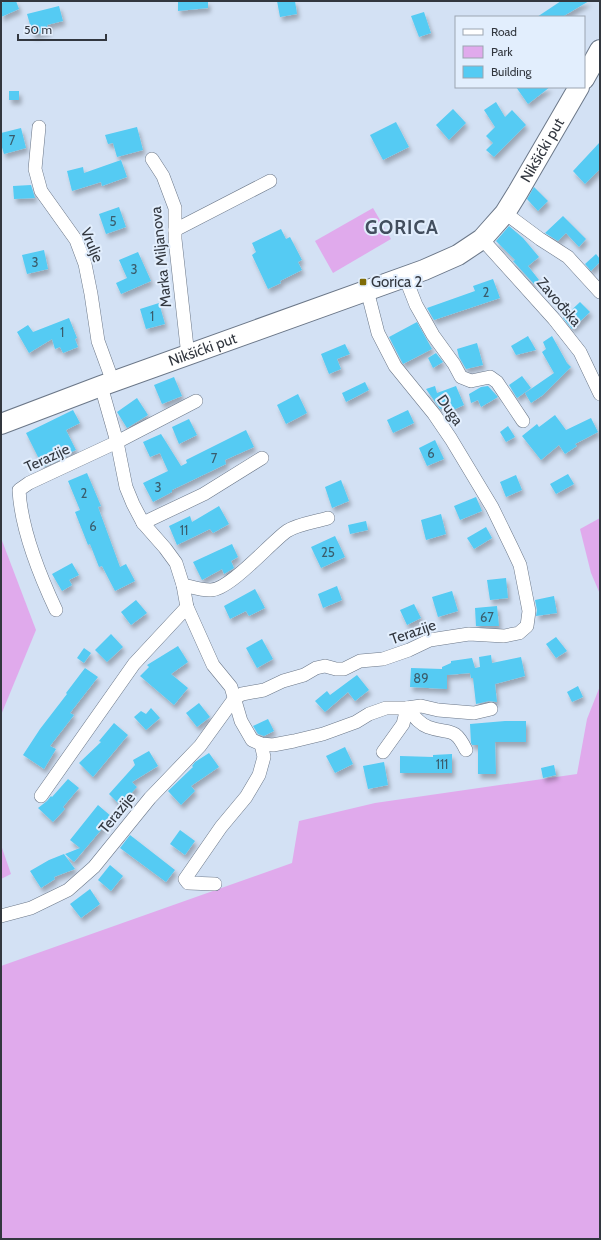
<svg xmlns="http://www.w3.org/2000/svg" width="601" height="1240" font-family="Cabin,sans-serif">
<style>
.green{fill:#e0aaec}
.building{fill:#54cbf3;filter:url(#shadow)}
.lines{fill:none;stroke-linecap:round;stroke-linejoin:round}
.street-casing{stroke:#6b7788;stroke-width:14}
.primary-casing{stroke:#6b7788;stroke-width:22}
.street{stroke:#fff;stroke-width:13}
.primary{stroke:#fff;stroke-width:20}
.poi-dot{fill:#806c06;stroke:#e2eefd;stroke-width:1.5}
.labels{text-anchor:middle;stroke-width:4;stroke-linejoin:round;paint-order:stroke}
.number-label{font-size:13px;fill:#3a5c6c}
.street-label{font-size:15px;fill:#32373f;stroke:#e2eefd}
.poi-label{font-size:15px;fill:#32373f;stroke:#e2eefd;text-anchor:start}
.district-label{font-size:19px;font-weight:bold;letter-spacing:1px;fill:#424e5e;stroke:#e2eefd}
</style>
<defs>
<filter id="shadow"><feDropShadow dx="2.5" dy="4.5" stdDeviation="2" flood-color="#0004"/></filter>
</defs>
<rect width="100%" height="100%" fill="#d3e1f4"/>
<g class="green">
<path d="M373,208L391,239L333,273L315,241Z"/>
<path d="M600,518V594L591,573L580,529Z"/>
<path d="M1,538L36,630L1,715Z"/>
<path d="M600,686V1239H1V966L292,863L299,821L375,803L577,774L587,719Z"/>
<path d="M1,845L11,874L1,879Z"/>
</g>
<g class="building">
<path d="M6,1H16L19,9L1,17V3Z"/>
<path d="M178,1H208V8L178,11Z"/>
<path d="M277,1H295L297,14L280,17Z"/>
<path d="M561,1H589L562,17H537Z"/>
<path d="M59,6L63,21L47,25L49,31L33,35L27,14Z"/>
<path d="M424,12L431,33L419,37L411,16Z"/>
<path d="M516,87H550L528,104Z"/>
<rect x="9" y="91" width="10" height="9"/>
<path d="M496,102L505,117L512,110L526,125L494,157L486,150L493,143L486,136L495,127L484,110Z"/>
<path d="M453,109L466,123L449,140L436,125Z"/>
<path d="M396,122L409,147L383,160L370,135Z"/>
<path d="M137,127L143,150L117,157L113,143L108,144L105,135Z"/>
<path d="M21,128L26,148L4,154L1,144V133Z"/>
<path d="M600,142V169L585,184L573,171Z"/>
<path d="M121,160L127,177L102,186L101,182L72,191L67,171L83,167L84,173Z"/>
<path d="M31,185L35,198L14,199L13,186Z"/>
<path d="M534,187L548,201L538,211L527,199Z"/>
<path d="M119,207L126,227L106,234L99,214Z"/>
<path d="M563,216L586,239L579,247L566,233L558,241L545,233Z"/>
<path d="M509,226L523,238L539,257L528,266L539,280L534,284L513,261L515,260L496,241Z"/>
<path d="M281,229L286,239L290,237L302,260L298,262L302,270L280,281L281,283L268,289L252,255L256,252L252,243Z"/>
<path d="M44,250L48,269L27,274L22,255Z"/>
<path d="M138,252L151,281L121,294L116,283L127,278L119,260Z"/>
<path d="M596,254L600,259V262L591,271L585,264Z"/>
<path d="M493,279L500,298L434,320L427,308L475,291L473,286Z"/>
<path d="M580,302L590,312L572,329L563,318Z"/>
<path d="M159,303L165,324L146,329L140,309Z"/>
<path d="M69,318L77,338L75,339L78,347L63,353L60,347L55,349L52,339L29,353L17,332L28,325L33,332Z"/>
<path d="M417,322L432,349L403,364L389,337Z"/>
<path d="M528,336L536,350L516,355L511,346Z"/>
<path d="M552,336L567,363L571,367L543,395L531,403L525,393L554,373L542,352L546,349L543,342Z"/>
<path d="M477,343L483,365L466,369L459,357L457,349Z"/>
<path d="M345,344L350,354L337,359L341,369L329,374L321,354Z"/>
<path d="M436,353L443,362L433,368L428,358Z"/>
<path d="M522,376L531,388L517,398L509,385Z"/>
<path d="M174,377L182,396L162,404L154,385Z"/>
<path d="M365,382L369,390L346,402L342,393Z"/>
<path d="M435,386L437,393L456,386L464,405L453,410L451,405L440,409L426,389Z"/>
<path d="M488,386L498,397L481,407L478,400L471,403L469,394L481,387Z"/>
<path d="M298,394L307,413L286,424L277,405Z"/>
<path d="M137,398L148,415L127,428L117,412Z"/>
<path d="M73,410L80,423L66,430L76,450L65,455L66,457L43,467L26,433Z"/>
<path d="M408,410L414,423L393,433L387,420Z"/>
<path d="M555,415L566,430L591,418L598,432L575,444L577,446L565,454L559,445L541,460L522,436L537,424L539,427Z"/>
<path d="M189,419L197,435L179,444L172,427Z"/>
<path d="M508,426L515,437L506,442L500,432Z"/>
<path d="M246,430L254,447L225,460L226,464L172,490V492L153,502L143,483L168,471L160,453L150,457L143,442L161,434L181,466L187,463L186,460Z"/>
<path d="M435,440L444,459L427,466L419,448Z"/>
<path d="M87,473L101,506L98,507L120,567L126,564L135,581L115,591L102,566L99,567L90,544L88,545L75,512L80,510L68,481Z"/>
<path d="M568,474L574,484L556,494L550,484Z"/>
<path d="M516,475L522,490L506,497L500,482Z"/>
<path d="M341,480L349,501L332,508L325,487Z"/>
<path d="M476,497L482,511L460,520L454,506Z"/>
<path d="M219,506L229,524L213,533L210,529L177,545L169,526L190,516L192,522Z"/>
<path d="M441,514L446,534L426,540L421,520Z"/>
<path d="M366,521L368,530L350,534L348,525Z"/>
<path d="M486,527L492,538L474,549L467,538Z"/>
<path d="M335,536L345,557L321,568L311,547Z"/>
<path d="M232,544L238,557L231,561L234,568L224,574L222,569L202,580L193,562Z"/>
<path d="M72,563L79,575L69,580L72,585L62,591L52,574Z"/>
<path d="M506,578L508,598L490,600L487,580Z"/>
<path d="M337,586L342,600L323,608L318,594Z"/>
<path d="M255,589L265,608L249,616L246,611L230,619L224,606Z"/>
<path d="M452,591L458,611L438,617L432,597Z"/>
<path d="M554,596L557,613L536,616L537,610L535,600Z"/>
<path d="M136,600L147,613L131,625L121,612Z"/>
<path d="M414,604L421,618L407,625L400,610Z"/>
<path d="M497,606L499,626H476L475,608Z"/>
<path d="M111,634L123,647L107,662L95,650Z"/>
<path d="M556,637L567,651L556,658L546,644Z"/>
<path d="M262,639L273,659L257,668L246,648Z"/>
<path d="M178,646L188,662L171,674L188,688L174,705L140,676L149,667L147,665Z"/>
<path d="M84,648L91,653L84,663L77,658Z"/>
<path d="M491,655L492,663L521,657L525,676L495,684L497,702L489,701L476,704L473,678H471L470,673L447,675V689L410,687L411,668L442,669V667L451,663V661L472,658L475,668L480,667L479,657Z"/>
<path d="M85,668L98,677L70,713L74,715L50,746L56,749L44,769L23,755L40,729L67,694L66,693Z"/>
<path d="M357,675L369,690L355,701L348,692L325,712L315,701L327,691L330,695Z"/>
<path d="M578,686L583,697L572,702L567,692Z"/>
<path d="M199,703L210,717L197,727L186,713Z"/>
<path d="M151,708L160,718L146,730L134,717L141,711L146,714Z"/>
<path d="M268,719L274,731L264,736L258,734L253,726Z"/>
<path d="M505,721H526V742H495L496,774H478V745H472L471,743L470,724Z"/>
<path d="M114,723L128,735L93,777L79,763L101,742L99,741Z"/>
<path d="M345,747L353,764L335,773L326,756Z"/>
<path d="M149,751L158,766L132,782L137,787L120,805L109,794L135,765L133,760Z"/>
<path d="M209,753L219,767L191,786L195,791L181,805L168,791L193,767L192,766L195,762Z"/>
<path d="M452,754V773H400V756L433,757V755Z"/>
<path d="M384,762L388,785L368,789L363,766Z"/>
<path d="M554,765L556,775L543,778L541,768Z"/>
<path d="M68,779L79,788L63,807L65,809L53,822L38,808L47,801L51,796L52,797Z"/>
<path d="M98,805L112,817L74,862L65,854L80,848L70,840Z"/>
<path d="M180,830L195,841L185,855L170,844Z"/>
<path d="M130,835L175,870L166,882L120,848Z"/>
<path d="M64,854L75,869L54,877L55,879L41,888L30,871L49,860Z"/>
<path d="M110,865L123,876L111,891L98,880Z"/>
<path d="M90,889L100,904L81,918L70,904Z"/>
</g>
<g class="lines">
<g class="street-casing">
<g id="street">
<path d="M39,127L35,169L41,191L76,240L85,264L91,294L98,341L113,382"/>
<path d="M152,159L163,176L175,208V239L188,356"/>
<path d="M505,213L540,239L568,257L600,292"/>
<path d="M175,230L270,181"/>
<path d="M482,239L554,319L580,352L600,394"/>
<path d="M405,277L416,305L433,335L454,364L461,377L471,381L490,377L497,382L523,421"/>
<path d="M101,386L117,442L126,487L133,504L143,523L165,548L176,563L183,585L187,607L213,665L231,687L241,721L252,740L261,744L273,745L294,741L323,734L356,722L369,714L386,708H407L421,706L438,710L474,713L491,709"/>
<path d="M143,523L204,494L262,458"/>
<path d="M183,585C192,587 201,590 210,590C229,591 270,543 287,531C298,524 315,522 328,518"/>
<path d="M56,610C40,576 21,528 19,490L29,483L117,442L196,401"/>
<path d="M407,708C413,715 419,724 428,727C449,735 454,725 466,750"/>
<path d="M383,752L403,724L407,708"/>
<path d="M41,796L134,664L187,607"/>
<path d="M215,884L188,883L185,879L221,827L246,797L259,775L264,757L261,744"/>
<path d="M1,916L31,908L68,890L94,867L150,798L200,746L234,699L242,694L264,690L283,681L304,675L316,668L325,666L336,669H344L360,661L383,659L409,650L430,640L469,634L504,636L519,633L527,626L529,611L520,565L512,548L492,507L451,439L434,414L395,366L378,333L367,290"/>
</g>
</g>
<g class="primary-casing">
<g id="primary">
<path d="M584,79L600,50"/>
<path id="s1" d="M1,424L101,386L424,270L458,255L482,239L490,230L505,213L518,192L579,87"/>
</g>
</g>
<use href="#street" class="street"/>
<use href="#primary" class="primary"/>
</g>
<rect class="poi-dot" x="359" y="278" width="8" height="8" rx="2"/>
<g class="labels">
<g class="number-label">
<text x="12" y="145">7</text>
<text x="113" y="226">5</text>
<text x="35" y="267">3</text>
<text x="134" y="274">3</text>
<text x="486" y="297">2</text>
<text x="152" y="321">1</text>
<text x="62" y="337">1</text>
<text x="431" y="458">6</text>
<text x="214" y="463">7</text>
<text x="158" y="492">3</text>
<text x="84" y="498">2</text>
<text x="93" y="531">6</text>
<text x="184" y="535">11</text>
<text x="328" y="557">25</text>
<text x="487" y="622">67</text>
<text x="421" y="683">89</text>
<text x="442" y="769">111</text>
</g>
<g class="street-label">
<text dy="5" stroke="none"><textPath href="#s1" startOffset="624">Nikšićki put</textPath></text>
<text transform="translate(92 245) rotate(67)" y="5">Vrulje</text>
<text transform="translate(161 257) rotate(-96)" y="5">Marka Miljanova</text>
<text transform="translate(559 302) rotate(49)" y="5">Zavođska</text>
<text dy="5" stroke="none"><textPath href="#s1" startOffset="215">Nikšićki put</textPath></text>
<text transform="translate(450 410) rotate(55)" y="5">Duga</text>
<text transform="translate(47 458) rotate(-25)" y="5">Terazije</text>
<text transform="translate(413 632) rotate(-19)" y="5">Terazije</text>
<text transform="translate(117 813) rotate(-51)" y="5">Terazije</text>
</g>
<g class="poi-label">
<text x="371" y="287">Gorica 2</text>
</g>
<g class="district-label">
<text x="402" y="234">GORICA</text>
</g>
</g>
<rect width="601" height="1240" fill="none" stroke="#32373f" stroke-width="4"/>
<rect x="455" y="16" width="130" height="72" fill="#e2eefd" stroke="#9ca5b1"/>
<rect x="463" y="29" width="20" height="6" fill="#ffffff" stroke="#9ca5b1"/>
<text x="491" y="36" font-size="12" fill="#32373f">Road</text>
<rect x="463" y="46" width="20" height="12" fill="#e0aaec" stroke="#9ca5b1"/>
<text x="491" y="56" font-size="12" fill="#32373f">Park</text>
<rect x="463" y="66" width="20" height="12" fill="#54cbf3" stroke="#9ca5b1"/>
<text x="491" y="76" font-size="12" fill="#32373f">Building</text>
<path d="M18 34v6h88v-6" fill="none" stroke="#32373f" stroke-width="2"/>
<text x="24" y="34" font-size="12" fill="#32373f" stroke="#e2eefd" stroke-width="3" paint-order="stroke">50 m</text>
</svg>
